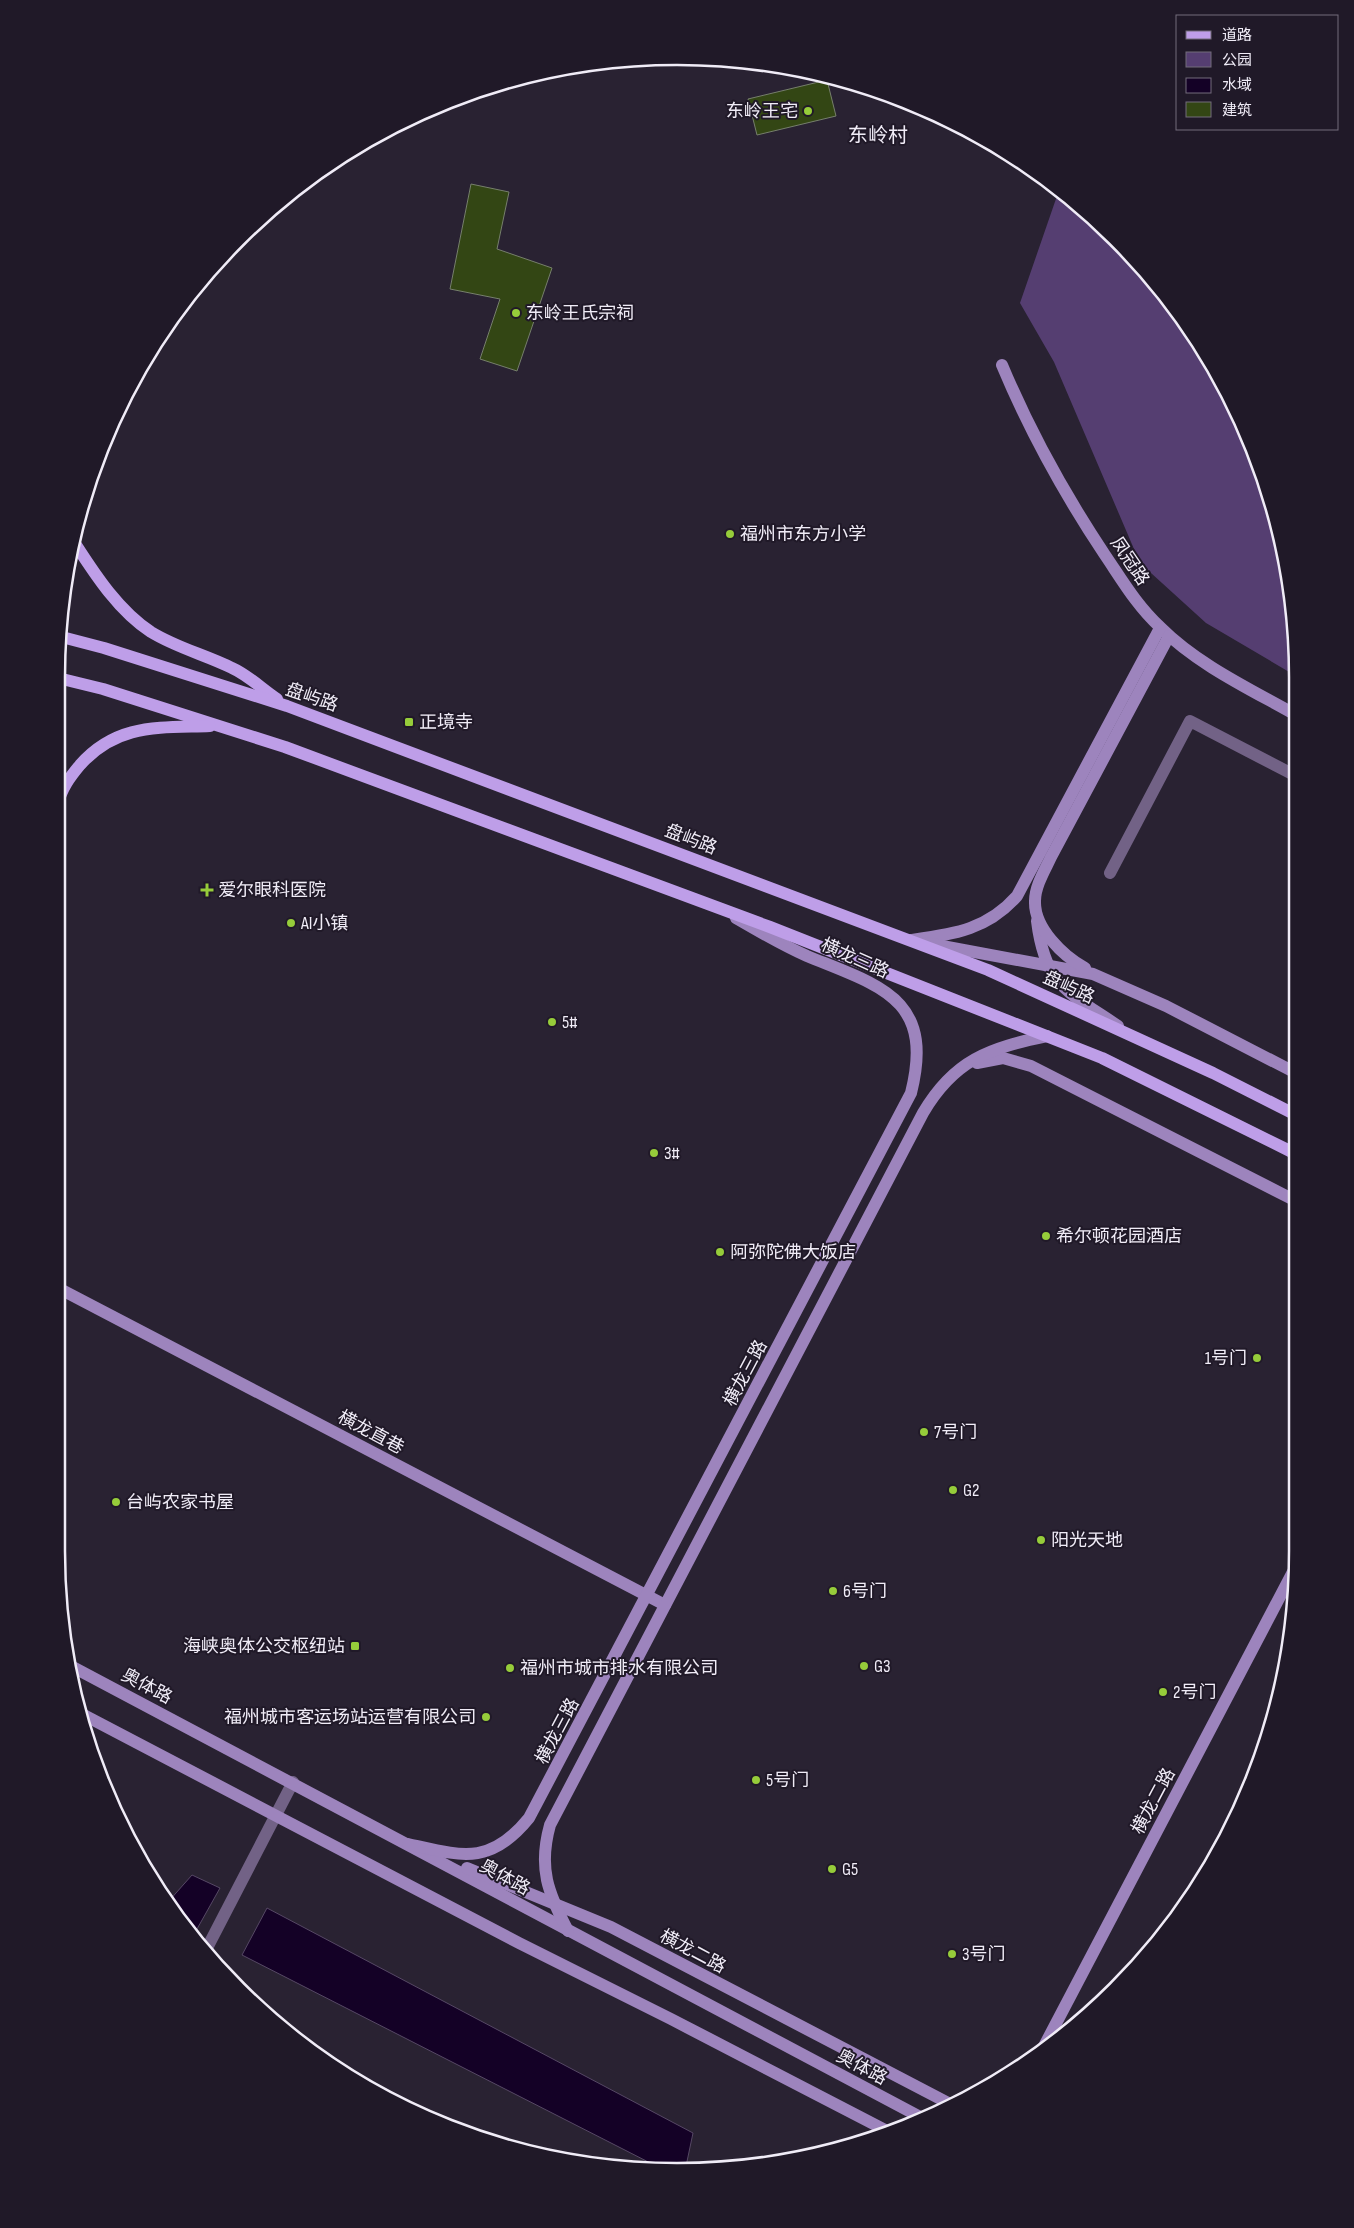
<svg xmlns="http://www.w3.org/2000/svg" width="1354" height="2228" font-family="'Sofia Sans Condensed','Noto Sans SC',sans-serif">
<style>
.green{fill:#553e71}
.water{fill:#140126;stroke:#564865}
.building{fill:#334614;stroke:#767f6c}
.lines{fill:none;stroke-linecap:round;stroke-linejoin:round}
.street{stroke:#726286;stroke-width:12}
.secondary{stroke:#9d84bd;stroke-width:12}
.primary{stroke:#be9ee8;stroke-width:12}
.poi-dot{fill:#96cc3a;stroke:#201928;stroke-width:2}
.labels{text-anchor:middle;stroke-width:4;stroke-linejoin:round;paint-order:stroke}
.poi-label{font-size:18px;fill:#f0ecf7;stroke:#201928;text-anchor:start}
.street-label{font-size:18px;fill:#f0ecf7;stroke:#201928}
.quarter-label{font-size:20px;fill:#f0ecf7;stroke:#201928}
.rim{fill:none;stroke:#f0ecf7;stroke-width:2.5}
</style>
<rect width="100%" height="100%" fill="#292232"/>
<path class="green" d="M1058,193L1144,267L1215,367L1265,478L1296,636V676L1206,623L1140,563L1054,362L1020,303Z"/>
<g class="water">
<path d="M192,1875L220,1888L197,1929L187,1931L168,1902Z"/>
<path d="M267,1908L693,2133L685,2171H666L242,1955Z"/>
</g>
<g class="building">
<path d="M827,80L836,116L757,135L748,99Z"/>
<path d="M471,184L509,192L497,249L552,268L517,371L480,359L500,299L450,289Z"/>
</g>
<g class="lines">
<g class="street">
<path d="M226,253L285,199"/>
<path d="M1110,873L1190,721L1296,776"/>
<path d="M206,1950L293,1782"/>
</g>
<g class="secondary">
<path d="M1002,365C1030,432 1065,495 1105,555C1122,580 1137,606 1160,627C1198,665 1250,689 1296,715"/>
<path d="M1037,921C1045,986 1068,992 1118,1026"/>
<path d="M911,940C954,934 987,930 1017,896L1160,628"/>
<path d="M926,943L1093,974L1166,1006L1296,1073"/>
<path d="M1085,968C1063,956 1034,928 1035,901C1035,886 1045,870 1051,857L1169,636"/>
<path d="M977,1063L1003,1058L1031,1066L1296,1201"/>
<path d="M60,1289L665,1605"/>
<path d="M69,1665C355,1815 639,1968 924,2119"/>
<path d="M80,1713L519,1943L671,2019L891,2133"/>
<path d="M408,1844C462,1856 490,1866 529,1818L911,1093C935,998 880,986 807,956C782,945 760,932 736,918"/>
<path d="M467,1868L611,1927L954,2106"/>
<path d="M568,1931C548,1893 538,1868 550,1825L923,1113C954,1060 989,1048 1047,1036"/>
<path d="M1041,2052L1296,1566"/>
</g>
<g class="primary">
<path d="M76,545C96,576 119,611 151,632C177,648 206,655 232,668C248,675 262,689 277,699"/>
<path d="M58,636L104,648L287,706L988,970L1213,1073L1296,1115"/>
<path d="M58,678L103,689L285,747L770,927L1102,1058L1296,1154"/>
<path d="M58,804C61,789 70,777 80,765C117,723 159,728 210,726"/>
</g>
</g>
<g class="poi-dot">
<circle cx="808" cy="111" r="5"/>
<circle cx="516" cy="313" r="5"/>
<circle cx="730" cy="534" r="5"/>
<rect x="404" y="717" width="10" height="10" rx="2.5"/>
<path d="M204.5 882.5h5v5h5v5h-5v5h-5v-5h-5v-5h5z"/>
<circle cx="291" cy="923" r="5"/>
<circle cx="552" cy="1022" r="5"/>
<circle cx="654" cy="1153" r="5"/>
<circle cx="1046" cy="1236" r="5"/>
<circle cx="720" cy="1252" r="5"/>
<circle cx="1257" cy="1358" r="5"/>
<circle cx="924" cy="1432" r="5"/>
<circle cx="953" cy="1490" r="5"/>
<circle cx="116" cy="1502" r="5"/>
<circle cx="1041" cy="1540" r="5"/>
<circle cx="833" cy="1591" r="5"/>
<rect x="350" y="1641" width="10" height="10" rx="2.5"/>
<circle cx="864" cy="1666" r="5"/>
<circle cx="510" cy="1668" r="5"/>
<circle cx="1163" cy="1692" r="5"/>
<circle cx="486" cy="1717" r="5"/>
<circle cx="756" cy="1780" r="5"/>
<circle cx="832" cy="1869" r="5"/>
<circle cx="952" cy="1954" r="5"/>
</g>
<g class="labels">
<g class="poi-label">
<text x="798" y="117" text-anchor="end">东岭王宅</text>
<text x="526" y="319">东岭王氏宗祠</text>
<text x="740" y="540">福州市东方小学</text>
<text x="419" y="728">正境寺</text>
<text x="218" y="896">爱尔眼科医院</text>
<text x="301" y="929">AI小镇</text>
<text x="562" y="1028">5#</text>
<text x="664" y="1159">3#</text>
<text x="1056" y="1242">希尔顿花园酒店</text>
<text x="730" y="1258">阿弥陀佛大饭店</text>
<text x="1247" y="1364" text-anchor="end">1号门</text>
<text x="934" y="1438">7号门</text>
<text x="963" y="1496">G2</text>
<text x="126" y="1508">台屿农家书屋</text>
<text x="1051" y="1546">阳光天地</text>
<text x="843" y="1597">6号门</text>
<text x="345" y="1652" text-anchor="end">海峡奥体公交枢纽站</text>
<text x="874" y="1672">G3</text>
<text x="520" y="1674">福州市城市排水有限公司</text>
<text x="1173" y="1698">2号门</text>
<text x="476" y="1723" text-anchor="end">福州城市客运场站运营有限公司</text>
<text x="766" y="1786">5号门</text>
<text x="842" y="1875">G5</text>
<text x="962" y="1960">3号门</text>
</g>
<g class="street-label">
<text transform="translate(1130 561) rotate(56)" y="6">凤冠路</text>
<text transform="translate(312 697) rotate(19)" y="6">盘屿路</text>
<text transform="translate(691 839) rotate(21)" y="6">盘屿路</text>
<text transform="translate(855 958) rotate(24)" y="6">横龙三路</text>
<text transform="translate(1069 987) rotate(24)" y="6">盘屿路</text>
<text transform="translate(745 1373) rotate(-62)" y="6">横龙三路</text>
<text transform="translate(371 1432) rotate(28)" y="6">横龙直巷</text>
<text transform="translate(147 1686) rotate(28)" y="6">奥体路</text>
<text transform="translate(557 1731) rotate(-62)" y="6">横龙三路</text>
<text transform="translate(1153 1801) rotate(-62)" y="6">横龙二路</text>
<text transform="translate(505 1877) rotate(29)" y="6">奥体路</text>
<text transform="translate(693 1951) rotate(28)" y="6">横龙二路</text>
<text transform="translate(862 2067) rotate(28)" y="6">奥体路</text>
</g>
<g class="quarter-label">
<text x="878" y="142">东岭村</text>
</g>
</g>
<path d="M0 0H1354V2228H0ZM677 65H677A612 612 0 0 1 1289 677V1551A612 612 0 0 1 677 2163H677A612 612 0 0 1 65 1551V677A612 612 0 0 1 677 65Z" fill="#201928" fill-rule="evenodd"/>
<path class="rim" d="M677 65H677A612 612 0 0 1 1289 677V1551A612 612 0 0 1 677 2163H677A612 612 0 0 1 65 1551V677A612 612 0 0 1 677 65Z"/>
<rect x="1176" y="15" width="162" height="115" fill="#201928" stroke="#736d7b"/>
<rect x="1186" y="31" width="25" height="8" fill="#be9ee8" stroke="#736d7b"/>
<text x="1222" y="40" font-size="15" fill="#f0ecf7">道路</text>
<rect x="1186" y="52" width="25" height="15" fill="#553e71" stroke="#736d7b"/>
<text x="1222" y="65" font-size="15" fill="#f0ecf7">公园</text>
<rect x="1186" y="78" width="25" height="15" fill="#140126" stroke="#736d7b"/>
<text x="1222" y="90" font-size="15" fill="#f0ecf7">水域</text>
<rect x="1186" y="102" width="25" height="15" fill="#334614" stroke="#736d7b"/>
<text x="1222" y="115" font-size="15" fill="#f0ecf7">建筑</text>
</svg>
